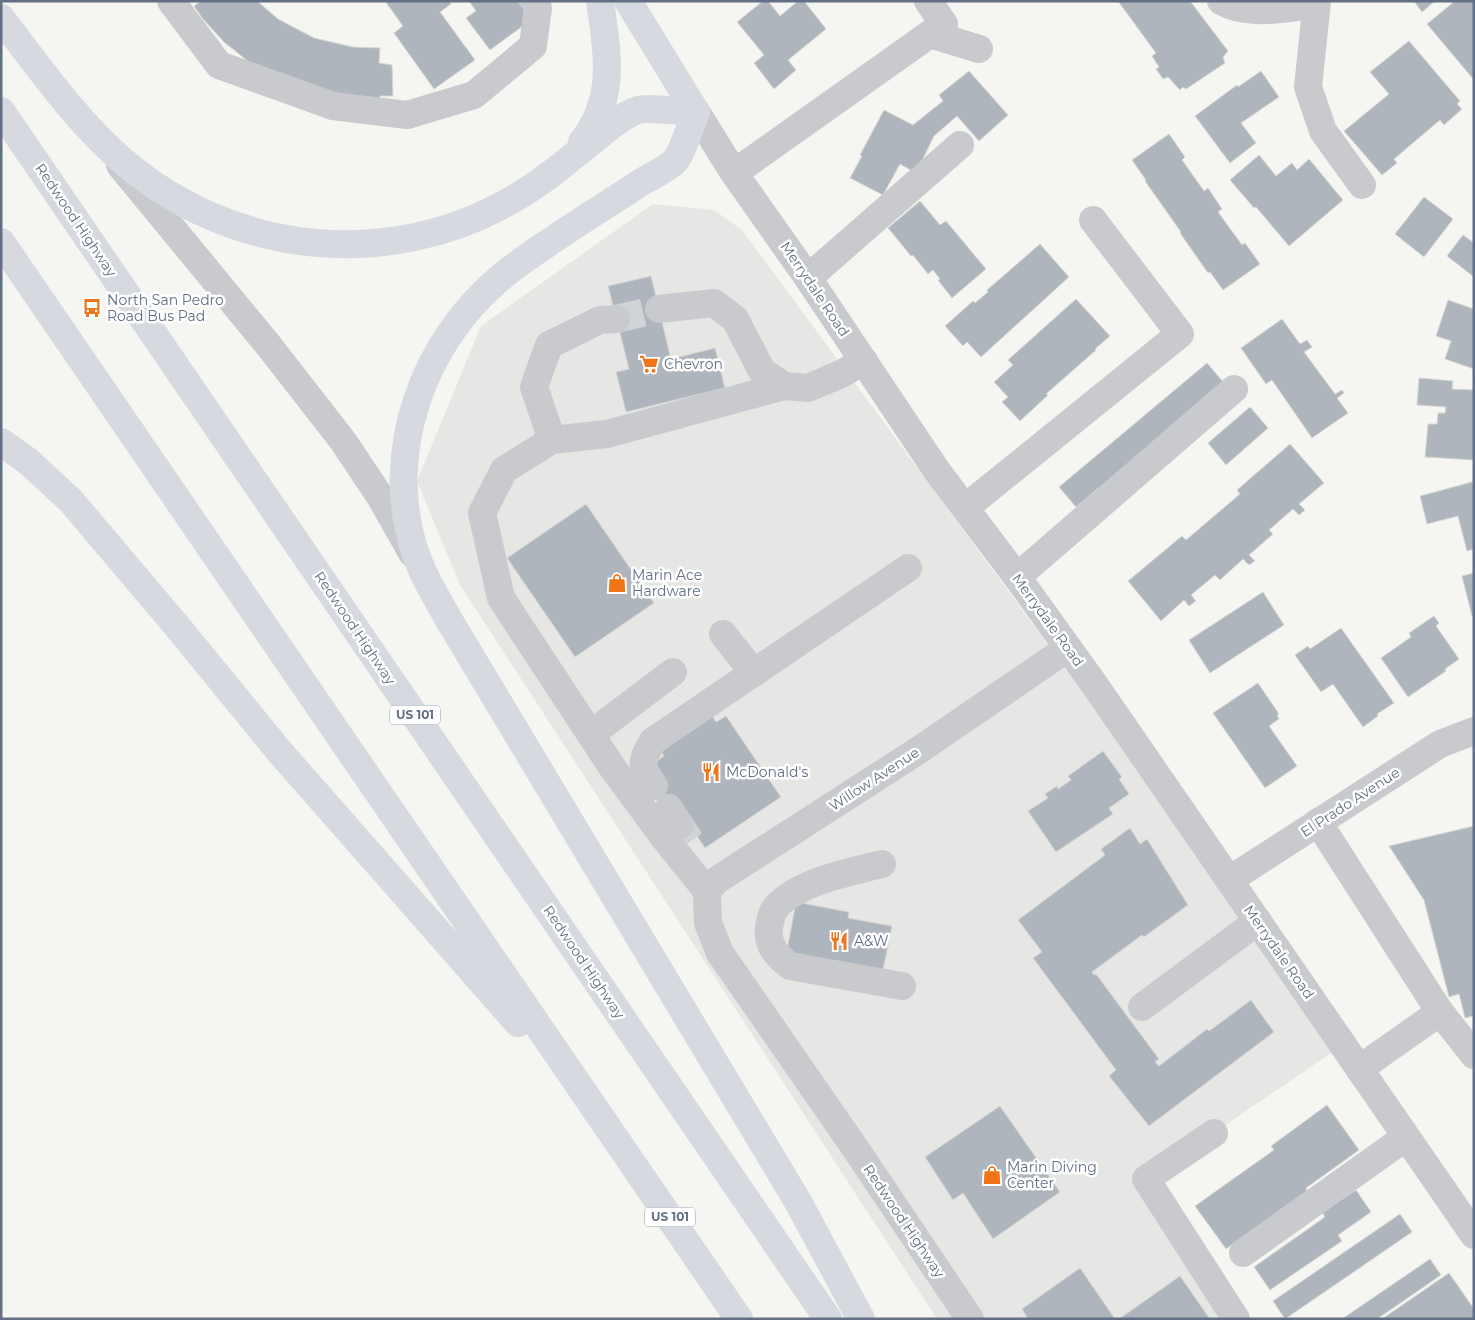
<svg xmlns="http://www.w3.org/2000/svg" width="1475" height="1320" font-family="Montserrat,sans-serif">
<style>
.built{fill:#e6e6e5}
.building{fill:#afb5bc;stroke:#d6d7d4}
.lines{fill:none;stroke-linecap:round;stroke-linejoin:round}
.minor-tunnel{stroke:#d0d4d6;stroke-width:28;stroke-dasharray:28 14;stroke-linecap:butt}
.minor{stroke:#c8cace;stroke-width:28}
.major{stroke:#d6d9df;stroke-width:28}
.highway{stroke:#d6d9df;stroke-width:28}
.labels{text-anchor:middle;stroke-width:5;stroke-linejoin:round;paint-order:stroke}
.shield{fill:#fff;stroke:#919aaa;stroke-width:1}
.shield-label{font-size:12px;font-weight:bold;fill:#626f85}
.street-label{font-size:14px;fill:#626f85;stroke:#fff}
.poi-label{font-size:14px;fill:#626f85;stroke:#fff;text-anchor:start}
</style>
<rect width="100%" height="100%" fill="#f5f6f1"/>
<path class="built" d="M653,204L714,210L742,230L1343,1045L1146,1179L1243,1319H937L460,585L417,481L481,326Z"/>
<g class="building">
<path d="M201,1H257L278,19L314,38L353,47L380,48L379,63L392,65L393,96H380V101L349,100L254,66L224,42L203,19L194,6Z"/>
<path d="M385,1H450L451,4L440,12L475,60L434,89L394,33L403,26Z"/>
<path d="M469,1H518L531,20L490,50L466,18L476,11Z"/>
<path d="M763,1H768L780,16L798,1H804L826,29L788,60L796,70L774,89L754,63L764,55L737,22Z"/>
<path d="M1118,1H1190L1228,51L1223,57L1225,63L1186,89L1183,87L1180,90L1168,77L1163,79L1156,69L1159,67L1152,56L1156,53Z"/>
<path d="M1414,1H1435L1422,12Z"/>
<path d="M1455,1H1474V80L1427,24Z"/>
<path d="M1409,41L1460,101L1457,104L1462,109L1444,125L1440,120L1394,159L1397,163L1382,175L1344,131L1389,94L1370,72Z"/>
<path d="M969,71L1008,115L979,141L957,116L934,136L916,173L900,164L883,195L850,178L862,156L860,155L884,110L913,125L943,101L939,95Z"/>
<path d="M1261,71L1279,97L1241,123L1256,143L1230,163L1195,116L1237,85L1238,87Z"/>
<path d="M1169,134L1185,157L1182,160L1204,191L1208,188L1222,209L1218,212L1242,245L1245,243L1260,264L1223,290L1210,272L1208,273L1180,233L1181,232L1145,181L1146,180L1132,160Z"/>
<path d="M1259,155L1276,176L1292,163L1297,170L1309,159L1343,200L1289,246L1256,207L1254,208L1230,180Z"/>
<path d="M1424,197L1453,219L1424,257L1395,234Z"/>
<path d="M920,201L940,225L946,221L986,269L952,298L938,280L940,279L933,270L928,274L913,255L911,256L888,228Z"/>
<path d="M1463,235L1474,243V277L1447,256Z"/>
<path d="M1040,244L1069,277L981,357L967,342L963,346L945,326L973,301L975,303L988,292L987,290Z"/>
<path d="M651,276L671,359L715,348L725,388L626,412L616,372L629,369L608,286Z"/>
<path d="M1076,299L1110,336L1095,349L1096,350L1046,394L1048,395L1020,421L1002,402L1008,397L994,382L1013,365L1008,360Z"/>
<path d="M1448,300L1474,309V369L1445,359L1451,341L1436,336Z"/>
<path d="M1282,319L1300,344L1307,340L1312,347L1304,352L1335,394L1342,390L1344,393L1337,398L1348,413L1312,438L1272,380L1266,384L1241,348Z"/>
<path d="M1207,363L1224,383L1076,507L1059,487Z"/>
<path d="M1419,378L1453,381L1452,389L1474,390V460L1425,457L1428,424H1437L1438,413H1445L1446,407L1417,405Z"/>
<path d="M1250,407L1268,428L1226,465L1208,443Z"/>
<path d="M1290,444L1324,483L1299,504L1305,510L1299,515L1293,509L1269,530L1273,534L1249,555L1255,561L1249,565L1243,559L1220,580L1215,575L1191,595L1196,601L1189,606L1184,600L1161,621L1128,581L1182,536L1186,540L1240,494L1237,490Z"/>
<path d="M1472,482L1474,486V549L1467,551L1458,516L1427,524L1420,496Z"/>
<path d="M586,504L654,603L575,657L507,558Z"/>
<path d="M1474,573V615L1472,616L1462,576Z"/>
<path d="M1263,592L1284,625L1210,673L1189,640Z"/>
<path d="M1434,616L1439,623L1436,626L1459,659L1445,669L1446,671L1408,697L1381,658L1411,637L1409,633Z"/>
<path d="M1341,628L1394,703L1377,714L1378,716L1363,727L1333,684L1321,692L1295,655L1308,646L1310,649Z"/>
<path d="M1258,683L1279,714L1277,715L1279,719L1269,726L1297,766L1265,788L1213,713Z"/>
<path d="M708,710L716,722L726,716L781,797L705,848L697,836L686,844L650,789L653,764L664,756L660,750Z"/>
<path d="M1103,751L1122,777L1119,779L1129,794L1109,808L1113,814L1056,852L1028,811L1048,798L1045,794L1057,786L1058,789L1071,780L1068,776Z"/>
<path d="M1474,826V1016L1465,1018L1459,994L1449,997L1424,900L1389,846Z"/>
<path d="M1130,828L1140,844L1147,839L1188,905L1144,937L1142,935L1092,972L1094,975L1096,974L1159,1059L1155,1062L1159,1066L1207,1029L1209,1031L1251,1000L1274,1032L1149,1126L1109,1076L1116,1070L1033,958L1042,952L1018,920L1105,855L1101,849Z"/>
<path d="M796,902L849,912L848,918L892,926L883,970L786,955Z"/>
<path d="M1327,1105L1359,1150L1306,1188L1307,1191L1226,1249L1195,1206L1274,1150L1271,1146Z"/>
<path d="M1000,1106L1060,1192L993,1239L963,1193L953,1200L925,1157Z"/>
<path d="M1356,1190L1371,1212L1338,1235L1342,1241L1270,1290L1254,1267L1325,1217L1322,1212Z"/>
<path d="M1400,1214L1412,1232L1285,1319L1273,1301Z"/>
<path d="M1430,1259L1441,1275L1377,1319H1342Z"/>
<path d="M1080,1268L1115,1319H1028L1022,1309Z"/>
<path d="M1449,1273L1474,1309V1319H1382Z"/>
<path d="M1180,1276L1210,1319H1119Z"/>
</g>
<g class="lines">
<g class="minor-tunnel">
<path d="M616,319L659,309"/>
<path d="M680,825L690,841"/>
</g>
<g class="minor">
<path d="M171,1L219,65L333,106L407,115L474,95L533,46L538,8L534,1"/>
<path d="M1221,1C1248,17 1286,8 1315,5"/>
<path d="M1317,1L1308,87L1323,131L1362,185"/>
<path d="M930,34L979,49"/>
<path d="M696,112L734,173L808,278L937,471L1017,577L1094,684L1474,1235"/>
<path d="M120,165L269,346L343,441L381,498L412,553"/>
<path d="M734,173L944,24L928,1"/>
<path d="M808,278L960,145"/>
<path d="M659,309L714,303L735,319L762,371L784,386L808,388L841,374L864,361"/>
<path d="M552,440L534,387L549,345L600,320L616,319"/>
<path d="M965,508L1180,334L1093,220"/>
<path d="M1017,577L1234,389"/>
<path d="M723,634L754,673"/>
<path d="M591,734L673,672"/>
<path d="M654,786C641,767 640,761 653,741L908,568"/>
<path d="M669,808L680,825"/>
<path d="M1318,822L1440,1012L1474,1055"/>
<path d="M882,864C851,872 794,882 774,910C771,914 770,923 769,928C767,946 777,956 790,966L902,986"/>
<path d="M1229,880L1440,744L1474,731"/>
<path d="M707,891L665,839L612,767L501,598L482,513L504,470L552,440L607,434L784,386"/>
<path d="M1142,1007L1258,921"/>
<path d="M1359,1069L1440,1012"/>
<path d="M1214,1133L1146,1179L1236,1319"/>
<path d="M1243,1253L1406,1137"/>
<path d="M970,1319L855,1148L720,953L708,923L707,891L717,880L919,750L1068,648"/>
</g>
<path class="major" d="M628,1L696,112"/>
<g class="highway">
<path d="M1,18C39,67 76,121 124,162C233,255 390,272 515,198C541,183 564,164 587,145C603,133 620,116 638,110C647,107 684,112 696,112C692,122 681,155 675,161C666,170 651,176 640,183C613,201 585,218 557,237C538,250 517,263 499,279C422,344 384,452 414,549C422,574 436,597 449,620L797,1200L861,1319"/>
<path d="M1,111L828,1319"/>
<path d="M582,142C617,98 607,52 600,1"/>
<path d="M1,242L739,1319"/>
<path d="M1,442L29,462L71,501L176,625L279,751L518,1023"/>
</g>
</g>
<defs>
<g id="bus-bare" transform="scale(1.5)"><path d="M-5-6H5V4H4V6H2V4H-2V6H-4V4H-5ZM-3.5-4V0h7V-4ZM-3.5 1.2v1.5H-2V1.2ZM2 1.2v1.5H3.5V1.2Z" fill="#ef7518" stroke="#fff" stroke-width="2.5" paint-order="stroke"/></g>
<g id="supermarket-bare" transform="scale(1.5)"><path d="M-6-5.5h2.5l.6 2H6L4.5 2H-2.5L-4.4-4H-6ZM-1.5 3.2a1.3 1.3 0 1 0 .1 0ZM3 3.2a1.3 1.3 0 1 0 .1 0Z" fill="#ef7518" stroke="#fff" stroke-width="2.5" paint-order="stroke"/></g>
<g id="shop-bare" transform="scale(1.5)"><path d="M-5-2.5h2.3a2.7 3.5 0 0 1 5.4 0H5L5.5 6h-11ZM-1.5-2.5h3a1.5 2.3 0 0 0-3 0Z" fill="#ef7518" stroke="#fff" stroke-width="2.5" paint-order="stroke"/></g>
<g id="restaurant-bare" transform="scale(1.5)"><path d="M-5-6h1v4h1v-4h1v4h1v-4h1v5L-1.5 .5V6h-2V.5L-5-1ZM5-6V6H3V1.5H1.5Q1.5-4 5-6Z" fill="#ef7518" stroke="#fff" stroke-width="2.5" paint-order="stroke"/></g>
</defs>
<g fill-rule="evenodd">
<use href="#bus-bare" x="92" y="308"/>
<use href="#supermarket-bare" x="649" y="364"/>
<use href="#shop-bare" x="617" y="583"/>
<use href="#restaurant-bare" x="711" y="772"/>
<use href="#restaurant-bare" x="839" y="941"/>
<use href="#shop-bare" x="992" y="1175"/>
</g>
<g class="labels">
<g class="shield">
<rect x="390" y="705.5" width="50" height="19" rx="4"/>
<rect x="645" y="1207.5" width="50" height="19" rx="4"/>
</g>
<g class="shield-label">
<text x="415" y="719">US 101</text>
<text x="670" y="1221">US 101</text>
</g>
<g class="street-label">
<text transform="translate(76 220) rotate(56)" y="5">Redwood Highway</text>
<text transform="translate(815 289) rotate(56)" y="5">Merrydale Road</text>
<text transform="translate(1048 620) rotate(54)" y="5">Merrydale Road</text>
<text transform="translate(355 628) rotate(56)" y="5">Redwood Highway</text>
<text transform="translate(874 779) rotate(-33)" y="5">Willow Avenue</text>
<text transform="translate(1350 802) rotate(-33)" y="5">El Prado Avenue</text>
<text transform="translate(1279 952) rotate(55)" y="5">Merrydale Road</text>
<text transform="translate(584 962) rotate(56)" y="5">Redwood Highway</text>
<text transform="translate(904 1221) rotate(56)" y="5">Redwood Highway</text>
</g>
<g class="poi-label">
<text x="107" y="305">North San Pedro<tspan x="107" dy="16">Road Bus Pad</tspan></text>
<text x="664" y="369">Chevron</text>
<text x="632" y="580">Marin Ace<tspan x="632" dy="16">Hardware</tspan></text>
<text x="726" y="777">McDonald's</text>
<text x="854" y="946">A&amp;W</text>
<text x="1007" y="1172">Marin Diving<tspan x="1007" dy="16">Center</tspan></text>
</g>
</g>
<rect width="1475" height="1320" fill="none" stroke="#626f85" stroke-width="5"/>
</svg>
